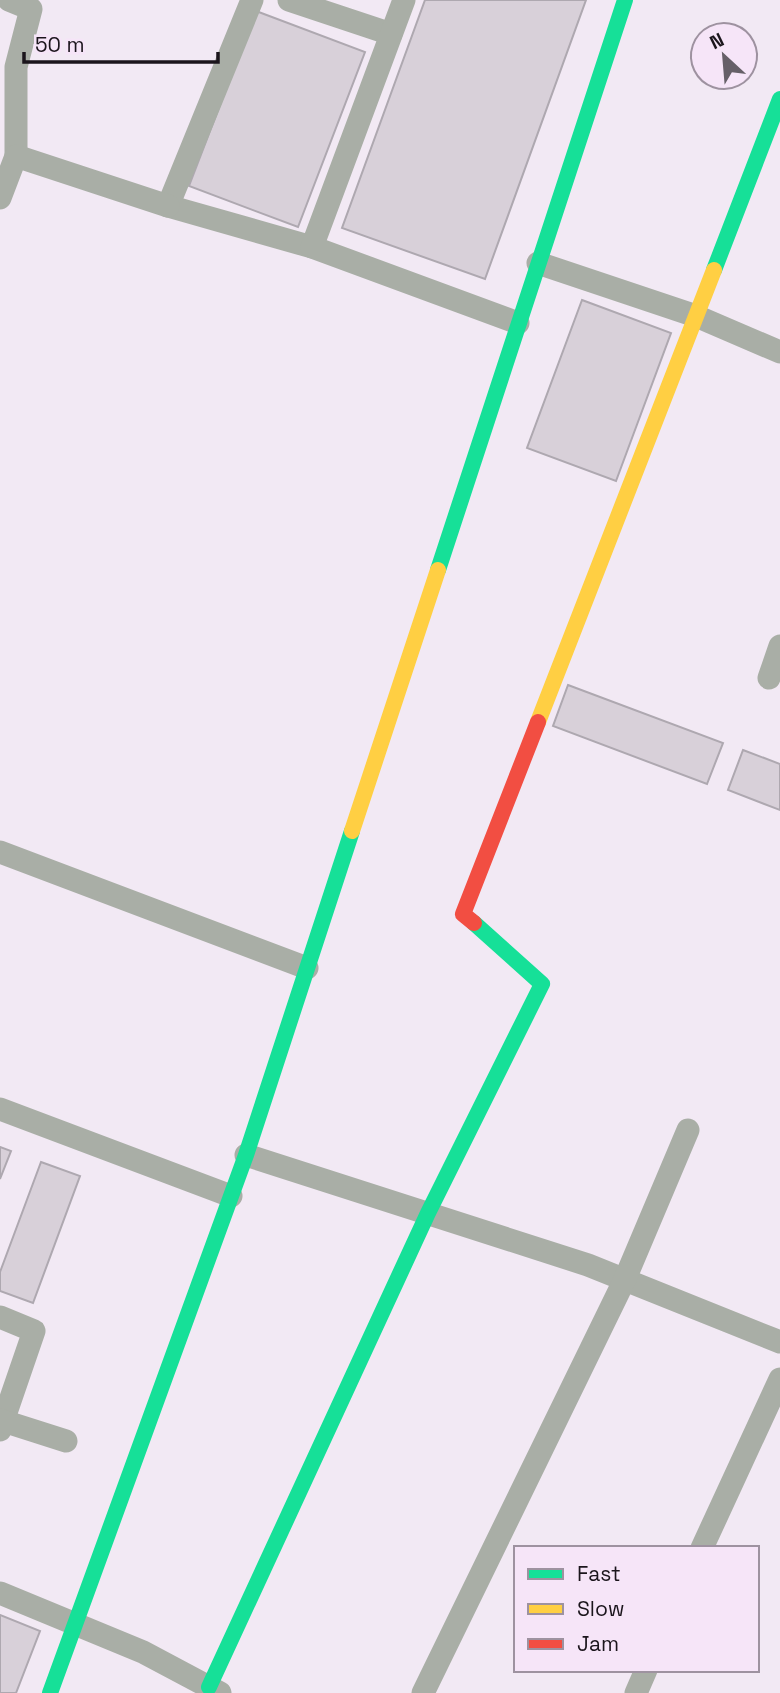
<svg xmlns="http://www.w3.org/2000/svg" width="780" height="1693" font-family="'Space Grotesk',sans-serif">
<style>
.building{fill:#d8d0d9;stroke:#aea8b0;stroke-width:2}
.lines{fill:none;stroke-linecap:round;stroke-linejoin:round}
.street{stroke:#a9aea6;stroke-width:23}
.fast{stroke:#16e098;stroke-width:16}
.slow{stroke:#ffcf43;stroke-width:16}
.jam{stroke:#f24e42;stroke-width:16}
</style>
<rect width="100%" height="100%" fill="#f2e9f4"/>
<g class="building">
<path d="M425,0H586L485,279L342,228Z"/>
<path d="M256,11L365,52L298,227L189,186Z"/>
<path d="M582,300L671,333L616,481L527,448Z"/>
<path d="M568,685L723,743L707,784L553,726Z"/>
<path d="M743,750L780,764V810L728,790Z"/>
<path d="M0,1147L11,1151L0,1179Z"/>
<path d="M41,1162L80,1176L33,1303L0,1291V1272Z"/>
<path d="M0,1615L40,1631L16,1693H0Z"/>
</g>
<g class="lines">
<g class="street">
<path d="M9,0L31,9L16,67V156"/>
<path d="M252,0L168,206L312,247"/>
<path d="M289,0L391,34"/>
<path d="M404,0L312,247L518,323"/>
<path d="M0,198L16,156L168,206"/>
<path d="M538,263L696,316L780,352"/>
<path d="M769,678L780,646"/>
<path d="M0,852L307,968"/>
<path d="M0,1109L231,1196"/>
<path d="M246,1155L588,1265L780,1342"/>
<path d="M0,1317L34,1331L0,1430"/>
<path d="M0,1420L66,1441"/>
<path d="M702,1548L780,1379"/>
<path d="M0,1593L143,1652L220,1693"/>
<path d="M423,1693L625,1279L688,1130"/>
<path d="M636,1693L646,1670"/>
</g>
<g class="fast">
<path d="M714,270L780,99"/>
<path d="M438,570L625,0"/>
<path d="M209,1687L428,1213L542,984L474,923"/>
<path d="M50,1693L246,1155L352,831"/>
</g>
<g class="slow">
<path d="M538,722L714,270"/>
<path d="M352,831L438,570"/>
</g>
<path class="jam" d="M474,923L463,914L538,722"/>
</g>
<rect x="514" y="1546" width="245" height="126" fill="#f6e5f8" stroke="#9e92a0" stroke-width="2"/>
<rect x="528" y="1569" width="35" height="10" fill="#16e098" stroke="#9e92a0" stroke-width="2"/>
<text x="577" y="1581" font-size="21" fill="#1b151c">Fast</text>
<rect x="528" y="1604" width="35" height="10" fill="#ffcf43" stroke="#9e92a0" stroke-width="2"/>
<text x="577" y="1616" font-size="21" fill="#1b151c">Slow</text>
<rect x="528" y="1639" width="35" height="10" fill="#f24e42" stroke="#9e92a0" stroke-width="2"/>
<text x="577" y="1651" font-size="21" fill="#1b151c">Jam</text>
<g transform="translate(724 56) rotate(334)"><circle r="33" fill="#f6e5f8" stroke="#9e92a0" stroke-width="2"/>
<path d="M0-5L12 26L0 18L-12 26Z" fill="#665f68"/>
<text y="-10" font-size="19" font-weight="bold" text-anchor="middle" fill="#1b151c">N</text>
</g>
<path d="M24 52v10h194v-10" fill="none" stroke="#1b151c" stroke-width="3.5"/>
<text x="35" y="52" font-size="21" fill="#1b151c" stroke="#f6e5f8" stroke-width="5" paint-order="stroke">50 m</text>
</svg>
